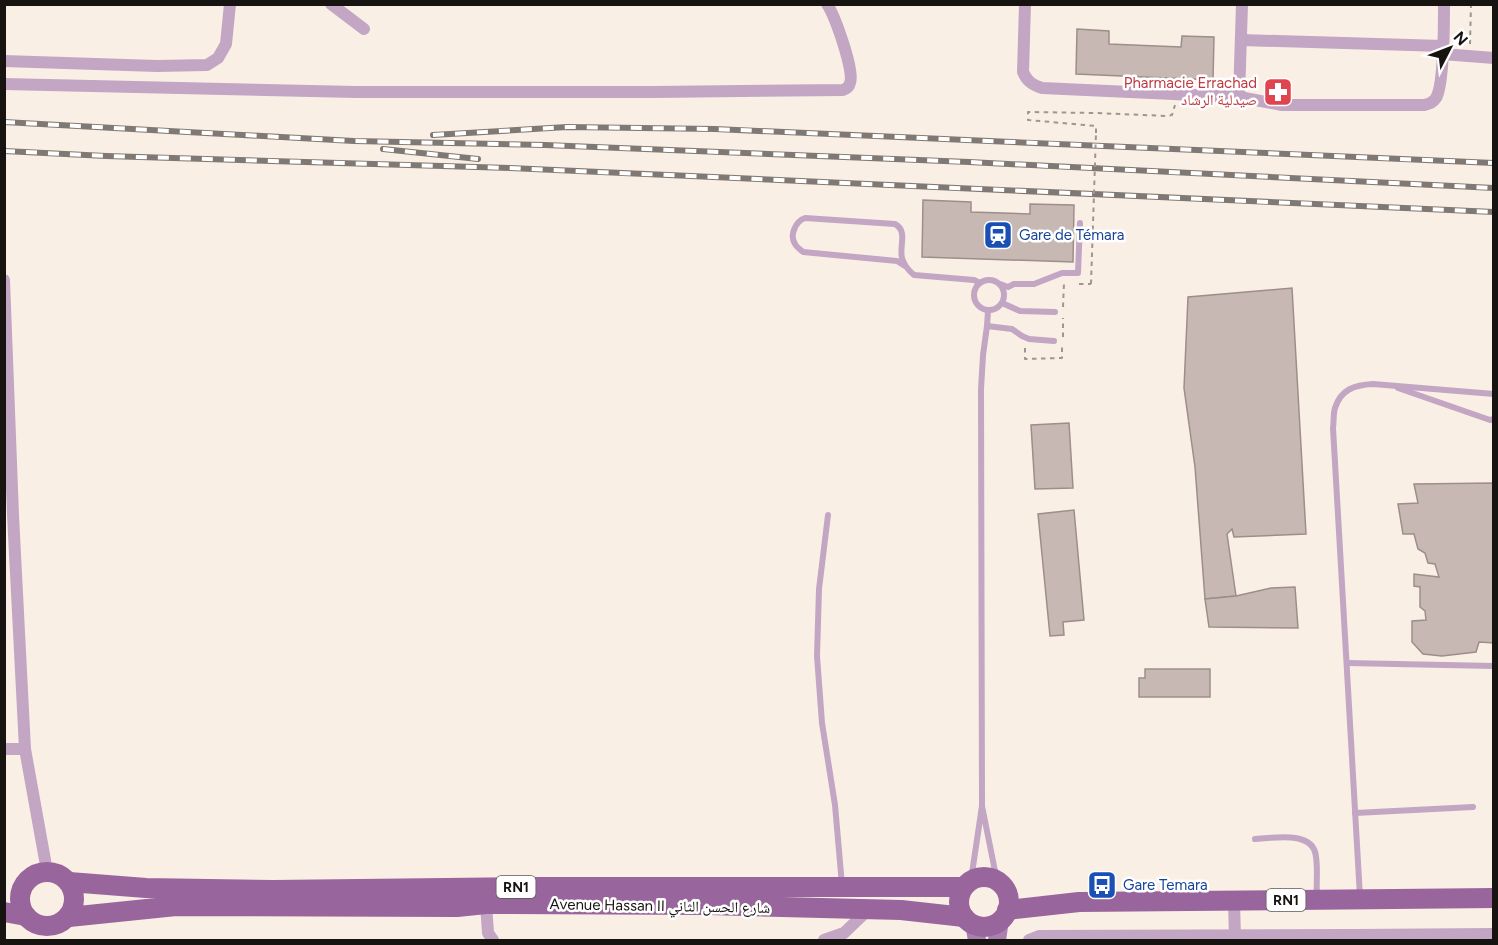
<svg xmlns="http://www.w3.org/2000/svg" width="1498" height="945" font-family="Figtree,'Noto Naskh Arabic',sans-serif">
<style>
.building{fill:#c7b8b4;stroke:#9d8e8b;stroke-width:1.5}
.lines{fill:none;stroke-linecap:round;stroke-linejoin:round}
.path{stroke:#9e968f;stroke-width:2;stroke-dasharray:4.5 4.5;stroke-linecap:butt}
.lane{stroke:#c2a6c4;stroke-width:6}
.street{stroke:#c2a6c4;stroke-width:12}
.secondary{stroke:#aa80ae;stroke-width:18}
.primary{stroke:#98659d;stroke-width:20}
.rail-casing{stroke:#807973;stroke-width:6}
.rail{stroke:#fff;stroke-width:4;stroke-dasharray:11;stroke-linecap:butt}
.path-bridge{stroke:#9e968f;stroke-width:2;stroke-dasharray:4.5 4.5;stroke-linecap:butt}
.labels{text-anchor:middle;stroke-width:5;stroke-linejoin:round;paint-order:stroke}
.shield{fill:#fff;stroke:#5d5a58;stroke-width:1.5}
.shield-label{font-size:14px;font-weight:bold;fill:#171310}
.health-label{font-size:15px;fill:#be3a42;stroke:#fff;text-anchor:end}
.transit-label{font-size:15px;fill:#164399;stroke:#fff;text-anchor:start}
.street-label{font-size:15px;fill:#171310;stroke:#fff}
</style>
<rect width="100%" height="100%" fill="#faefe5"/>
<g class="building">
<path d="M1077,29L1109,31V44L1181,47L1182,36L1214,37L1213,80L1076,74Z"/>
<path d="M923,200L971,202V212L1030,214V204L1074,205L1073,262L922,257Z"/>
<path d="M1292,288L1306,534L1234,537L1232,529L1227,534L1236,596L1205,599L1195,467L1184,388L1188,297Z"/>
<path d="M1069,423L1073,488L1035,489L1031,425Z"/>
<path d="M1494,483V643L1479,642L1476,652L1442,656L1423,654L1412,642V621L1426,620L1425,611L1420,607V587L1414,586V574L1439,577L1435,564L1428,563L1425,553L1418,549L1414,534H1403L1398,504L1418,503L1414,484Z"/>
<path d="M1074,510L1084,620L1063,622L1064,635L1050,636L1038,514Z"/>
<path d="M1295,587L1298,628L1209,627L1205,599L1236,596L1271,588Z"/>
<path d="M1145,669H1210V697H1139V678H1145Z"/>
</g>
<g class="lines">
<g class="path">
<path d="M1470,44L1471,4"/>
<path d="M1096,133V126L1028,120V112L1095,113L1167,116L1172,115L1175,105"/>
<path d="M1079,284H1091"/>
<path d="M1063,307L1064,283"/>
<path d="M1063,337V318"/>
<path d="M1025,348V359L1062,358V345"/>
</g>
<g class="lane">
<path d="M905,266L897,261L803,252C800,249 797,248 795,244C789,235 796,221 805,218L895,224C908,231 899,246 902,258C904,265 908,270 914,275L974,280L980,283"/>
<circle cx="989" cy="295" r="15"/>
<path d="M1000,284L1008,287L1014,284H1034L1062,273H1078L1080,223"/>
<path d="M1002,303L1020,311L1055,312"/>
<path d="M987,326L1012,329L1022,336L1029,339L1054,341"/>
<path d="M1398,388L1490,420L1494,419"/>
<path d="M828,515L819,589L817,656L822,723L835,805L842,885"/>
<path d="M1347,663L1494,666"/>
<path d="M982,806L981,389L983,355L987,326L988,311"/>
<path d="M1355,813L1473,807"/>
<path d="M1255,839C1274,838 1314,830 1316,857C1318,870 1316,883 1317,896"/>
<path d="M971,880L982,806L997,881"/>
<path d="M1360,897L1333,428C1334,422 1333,414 1335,408C1341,389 1355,385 1373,384L1494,394"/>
</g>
<g class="street">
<path d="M331,4L364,29"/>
<path d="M1025,4L1023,72C1027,81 1032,85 1042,88L1239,97L1282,105H1424C1429,104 1433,103 1436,98C1444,85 1444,24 1444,4"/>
<path d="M1241,40L1443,46"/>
<path d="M1442,54L1494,58"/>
<path d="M4,61L157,66L207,65L218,58L226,44L230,4"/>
<path d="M4,84L356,92H654L843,90C847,88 849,87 850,83C855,72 835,16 827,4"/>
<path d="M1239,97L1242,4"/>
<path d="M4,280L13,515L25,749L47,871"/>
<path d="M4,749H25"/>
<path d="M1234,900L1235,940"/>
<path d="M486,904L488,933L493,940"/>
<path d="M824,940L844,933L869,909"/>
<path d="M1029,940L1039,936L1354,935"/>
<path d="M1355,940L1354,935L1494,934"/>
</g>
<g class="secondary">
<path d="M974,924L977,940"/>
<path d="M997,940L1000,920"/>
</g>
<g class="primary">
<circle cx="47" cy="899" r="27"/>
<circle cx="984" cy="902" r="25"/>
<path d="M69,882L146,888L273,890L538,887H963"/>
<path d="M1007,910L1079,902L1494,898"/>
<path d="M4,912L26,916"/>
<path d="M69,917L176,906L457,907L486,904L708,905L901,910L964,917"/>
</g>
<g class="rail-casing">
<g id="rail">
<path d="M4,122L354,141L545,145L969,162L1494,188"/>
<path d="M433,135L567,127L715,129L1494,163"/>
<path d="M383,149L478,159"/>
<path d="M4,151L106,156L510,168L1494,212"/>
</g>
</g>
<use href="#rail" class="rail"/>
<path class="path-bridge" d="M1091,284L1096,133"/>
</g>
<defs>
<g id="pharmacy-square" transform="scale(1.5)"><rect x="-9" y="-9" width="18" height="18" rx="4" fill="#e0444e" stroke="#fff"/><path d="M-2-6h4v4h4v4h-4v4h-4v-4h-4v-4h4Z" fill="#fff"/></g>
<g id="station-square" transform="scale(1.5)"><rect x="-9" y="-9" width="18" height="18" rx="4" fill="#1a4fb4" stroke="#fff"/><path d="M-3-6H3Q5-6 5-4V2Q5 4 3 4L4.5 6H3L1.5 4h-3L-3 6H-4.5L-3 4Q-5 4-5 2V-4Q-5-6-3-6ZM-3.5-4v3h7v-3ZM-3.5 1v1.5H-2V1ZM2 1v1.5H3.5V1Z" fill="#fff"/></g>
<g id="bus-square" transform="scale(1.5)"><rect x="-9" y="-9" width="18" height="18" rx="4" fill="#1a4fb4" stroke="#fff"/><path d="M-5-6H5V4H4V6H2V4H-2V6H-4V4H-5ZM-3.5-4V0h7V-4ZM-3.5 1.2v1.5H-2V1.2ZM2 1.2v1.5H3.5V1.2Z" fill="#fff"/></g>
</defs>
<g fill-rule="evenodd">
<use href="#pharmacy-square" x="1278" y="92"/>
<use href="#station-square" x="998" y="235"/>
<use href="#bus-square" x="1102" y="885"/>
</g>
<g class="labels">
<g class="shield">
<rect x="496.5" y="876" width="39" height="22" rx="4.5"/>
<rect x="1266.5" y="889" width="39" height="22" rx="4.5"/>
</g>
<g class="shield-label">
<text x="516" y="892">RN1</text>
<text x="1286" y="905">RN1</text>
</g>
<g class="health-label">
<text x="1257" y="88">Pharmacie Errachad<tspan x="1257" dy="17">صيدلية الرشاد</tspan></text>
</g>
<g class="transit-label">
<text x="1019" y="240">Gare de Témara</text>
<text x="1123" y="890">Gare Temara</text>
</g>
<g class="street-label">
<text transform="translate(660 906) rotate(1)" y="5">Avenue Hassan II شارع الحسن الثاني</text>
</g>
</g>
<rect width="1498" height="945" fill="none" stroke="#171310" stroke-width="12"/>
<g transform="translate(1450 48) rotate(48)" stroke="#ffffff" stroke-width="4.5" paint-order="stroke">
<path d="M0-4.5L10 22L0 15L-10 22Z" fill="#171310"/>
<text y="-9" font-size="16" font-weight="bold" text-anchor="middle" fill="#171310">N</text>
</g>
</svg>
